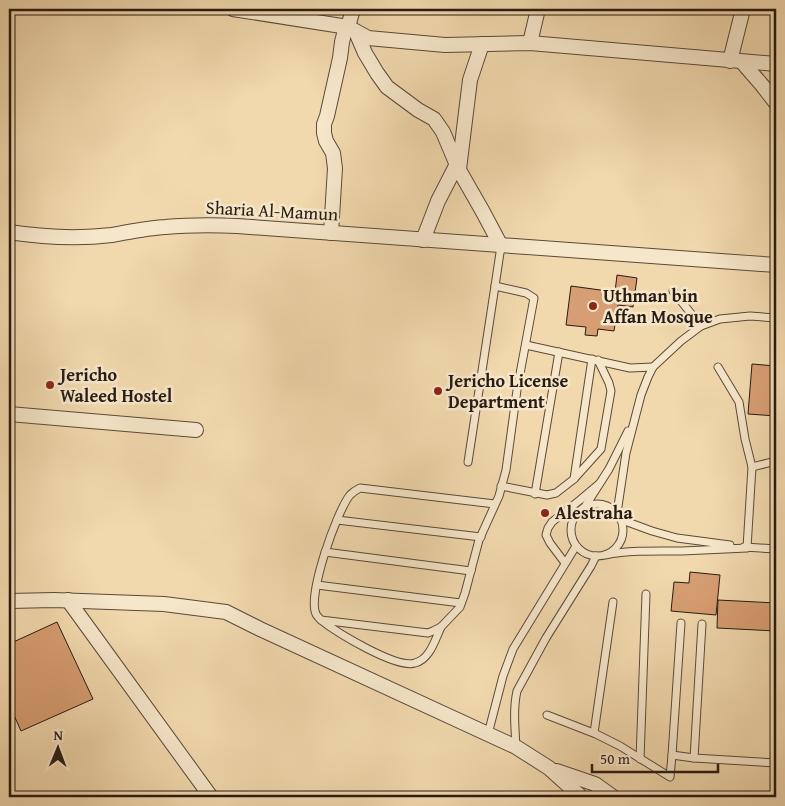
<svg xmlns="http://www.w3.org/2000/svg" width="785" height="806" font-family="'Gentium Book Plus',serif">
<style>
.building{fill:#d69e72;stroke:#281b14}
.lines{fill:none;stroke-linecap:round;stroke-linejoin:round}
.service-casing{stroke:#5a4a3a;stroke-width:9}
.minor-casing{stroke:#5a4a3a;stroke-width:16}
.service{stroke:#f6e6ca;stroke-width:7}
.minor{stroke:#f6e6ca;stroke-width:14}
.poi-dot{fill:#8f2418;stroke:#f6e6ca;stroke-width:2}
.labels{text-anchor:middle;stroke-width:5;stroke-linejoin:round;paint-order:stroke}
.street-label{font-size:18px;fill:#281b14;stroke:#f6e6ca}
.poi-label{font-size:18px;font-weight:bold;fill:#281b14;stroke:#f6e6ca;text-anchor:start}
</style>
<rect width="100%" height="100%" fill="#f1d8ad"/>
<filter id="stains"><feTurbulence type="fractalNoise" baseFrequency=".004" numOctaves="4"/><feColorMatrix values="0 0 0 0 .2 0 0 0 0 .09 0 0 0 0 .02 0 0 0 .5 -.17"/></filter>
<radialGradient id="worn" r=".72"><stop offset=".6" stop-color="#630" stop-opacity="0"/><stop offset="1" stop-color="#630" stop-opacity=".3"/></radialGradient>
<g class="building">
<path d="M617,275L637,278L633,307L618,305L614,331L598,329L597,336L585,335L586,327L566,325L571,286L615,292Z"/>
<path d="M752,364L776,366V416L748,414Z"/>
<path d="M690,572L720,575L716,615L671,611L674,582L689,583Z"/>
<path d="M718,600L776,603V631L717,628Z"/>
<path d="M57,622L93,699L21,731L9,704V644Z"/>
</g>
<g class="lines">
<g class="service-casing">
<g id="service">
<path d="M673,291L701,326"/>
<path d="M526,345L630,368L653,367"/>
<path d="M468,462L495,286"/>
<path d="M752,467L776,461"/>
<path d="M574,479L592,359"/>
<path d="M501,486L547,495L556,493L574,479L601,449L611,391L609,383L598,360"/>
<path d="M535,494L559,352"/>
<circle cx="597" cy="530" r="26"/>
<path d="M495,504L360,488C356,490 353,492 350,495C337,511 307,595 316,614C317,616 319,618 321,620L428,633L433,631L441,627L460,607L465,593L479,540L499,496L506,470L517,390L534,298L526,293L495,286L501,246"/>
<path d="M586,505L609,469L628,431"/>
<path d="M617,513L626,453L641,395L648,377L653,367L681,341L701,326L720,319L750,316L776,318"/>
<path d="M337,520L481,537"/>
<path d="M622,520L652,531L677,538L730,545"/>
<path d="M744,547L776,549"/>
<path d="M325,552L471,571"/>
<path d="M605,555C631,550 656,551 682,551C704,550 725,549 747,548L752,467L745,439L739,402L718,367"/>
<path d="M565,563L550,543L546,535L548,528L552,522L580,500L599,484"/>
<path d="M317,585L461,603"/>
<path d="M321,620C336,632 396,669 415,663C430,659 435,640 441,627"/>
<path d="M547,715L596,734L620,746L670,777L672,755L694,758L776,763"/>
<path d="M594,733L613,602"/>
<path d="M488,734L503,676L513,649L576,546"/>
<path d="M516,747C515,728 513,709 517,691L546,638L591,566L596,556"/>
<path d="M672,755L681,623"/>
<path d="M694,758L702,624"/>
<path d="M640,759L646,594"/>
</g>
</g>
<g class="minor-casing">
<g id="minor">
<path d="M233,9L348,27L368,38L445,45L530,43L776,64"/>
<path d="M356,32L365,53L377,73L387,87L418,110L434,119L443,132L459,170L483,212L501,246"/>
<path d="M530,43L538,9"/>
<path d="M730,61L743,9"/>
<path d="M742,62L762,85L776,103"/>
<path d="M459,169L470,80L482,44"/>
<path d="M9,232C42,237 79,239 112,235C129,232 147,228 165,227C189,225 213,225 237,226L776,265"/>
<path d="M331,233L335,168L333,153L326,141L324,133V124L327,116L340,58L342,42L344,34L348,27L353,9"/>
<path d="M423,240L438,201L457,164"/>
<path d="M9,414L196,430"/>
<path d="M68,600L211,797"/>
<path d="M9,601L54,600L164,604L226,612L260,629L516,747L549,768L579,795L580,797"/>
<path d="M557,771L595,784L613,797"/>
</g>
</g>
<use href="#service" class="service"/>
<use href="#minor" class="minor"/>
</g>
<g class="poi-dot">
<circle cx="593" cy="306" r="5"/>
<circle cx="50" cy="385" r="5"/>
<circle cx="438" cy="391" r="5"/>
<circle cx="545" cy="513" r="5"/>
</g>
<g class="labels">
<g class="street-label">
<text transform="translate(272 211) rotate(3)" y="6">Sharia Al-Mamun</text>
</g>
<g class="poi-label">
<text x="603" y="302">Uthman bin<tspan x="603" dy="21">Affan Mosque</tspan></text>
<text x="60" y="381">Jericho<tspan x="60" dy="21">Waleed Hostel</tspan></text>
<text x="448" y="387">Jericho License<tspan x="448" dy="21">Department</tspan></text>
<text x="555" y="519">Alestraha</text>
</g>
</g>
<rect width="785" height="806" fill="none" stroke="#f1d8ad" stroke-width="30"/>
<rect x="10" y="10" width="765" height="786" fill="none" stroke="#281b14" stroke-width="2.5"/>
<rect x="15" y="15" width="755" height="776" fill="none" stroke="#281b14"/>
<g transform="translate(58 748) rotate(1)" stroke="#f6e6ca" stroke-width="4" paint-order="stroke">
<path d="M0-4L9 19L0 12L-9 19Z" fill="#281b14"/>
<text y="-8" font-size="14" font-weight="bold" text-anchor="middle" fill="#281b14">N</text>
</g>
<path d="M592 764v8h126v-8" fill="none" stroke="#281b14" stroke-width="2.5"/>
<text x="600" y="764" font-size="15" fill="#281b14" stroke="#f6e6ca" stroke-width="4" paint-order="stroke">50 m</text>
<rect width="100%" height="100%" filter="url(#stains)"/>
<rect width="100%" height="100%" fill="url(#worn)"/>
</svg>
